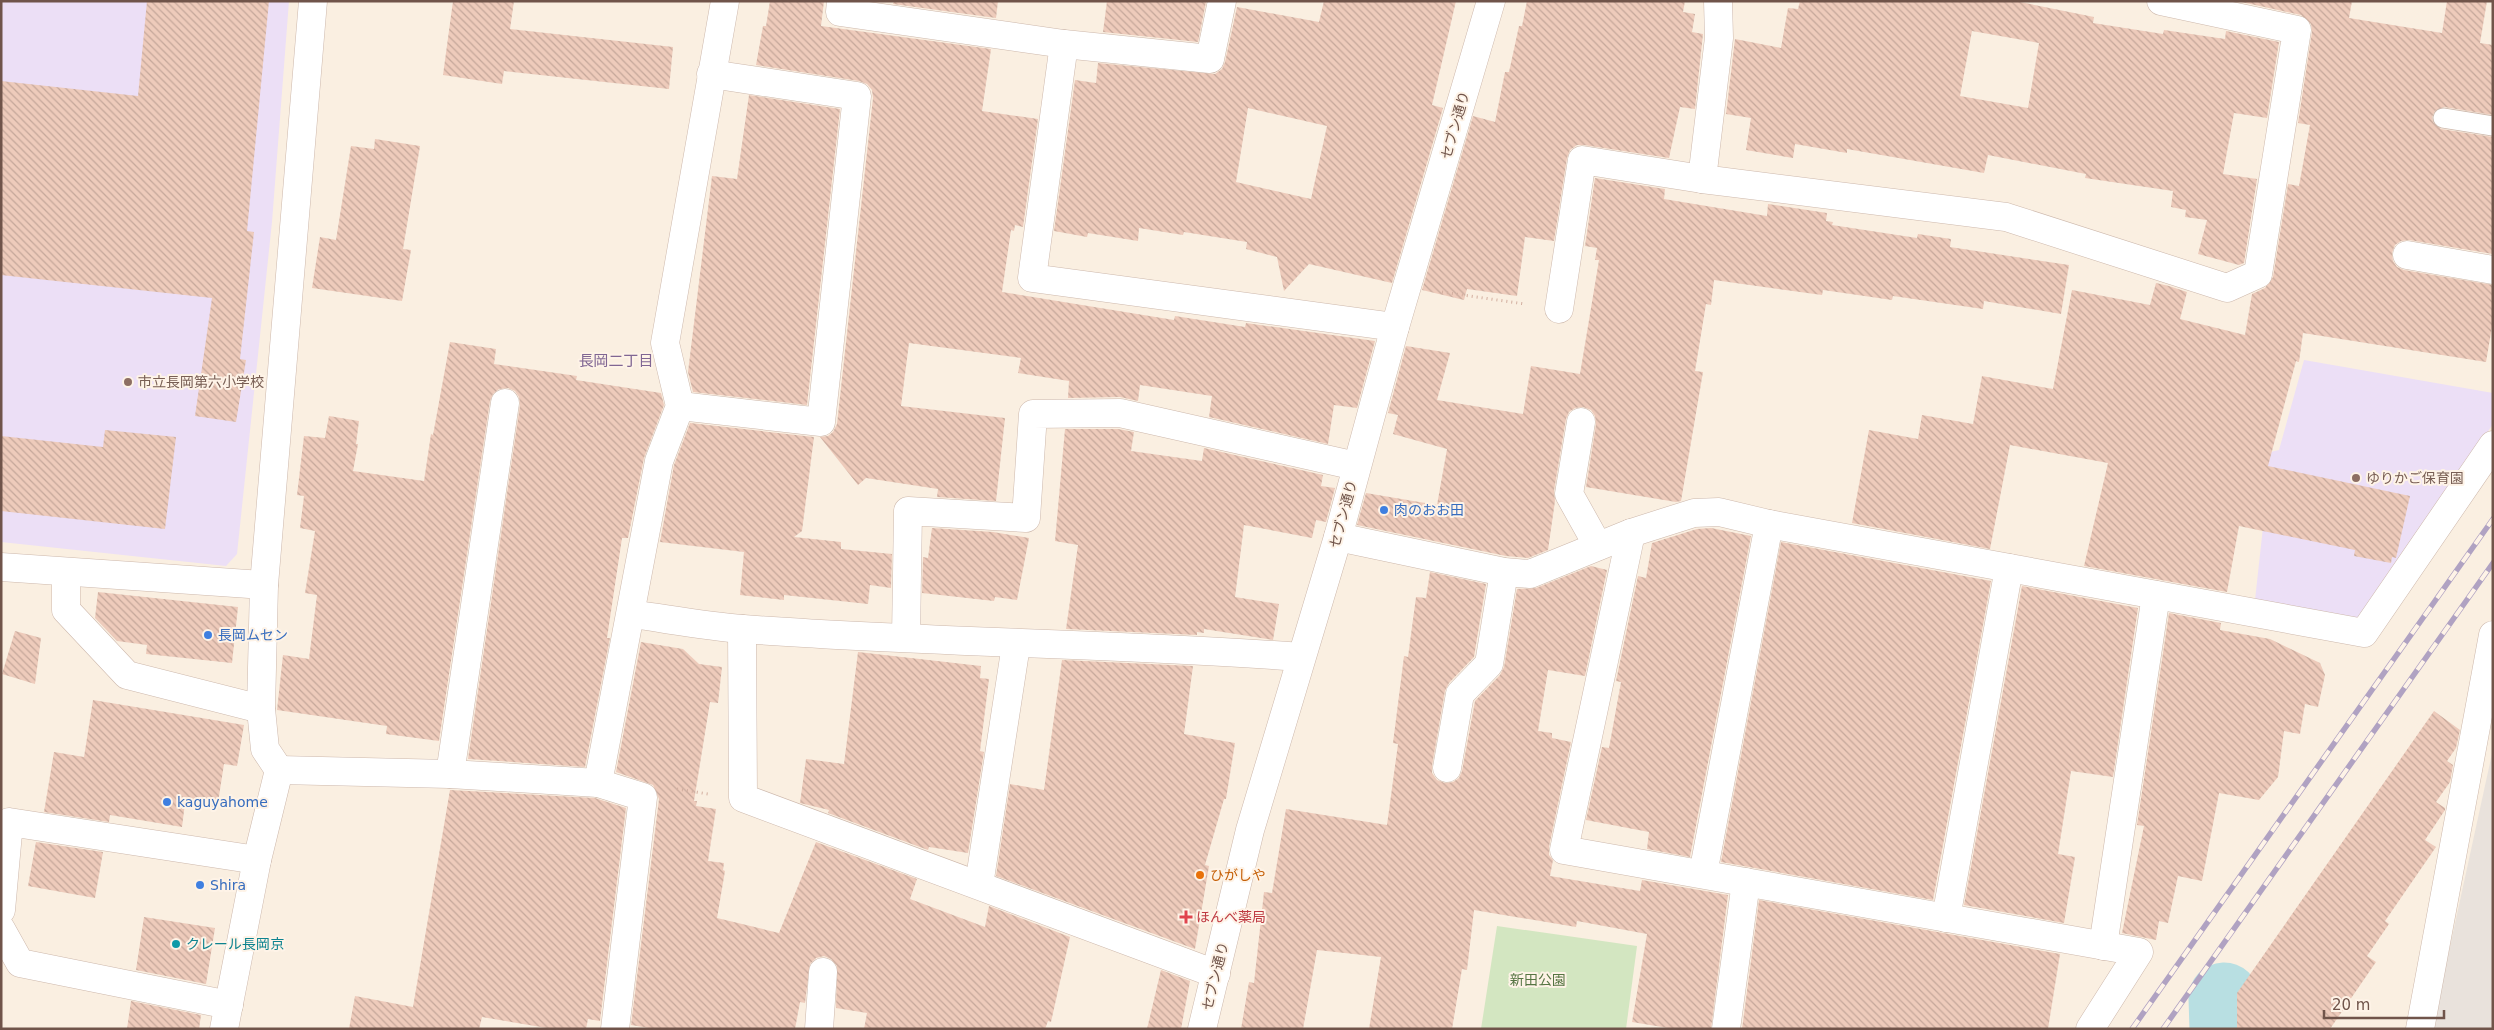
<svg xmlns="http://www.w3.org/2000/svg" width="2494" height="1030" font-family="'DejaVu Sans','Noto Sans JP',sans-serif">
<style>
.industrial{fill:#e9e2dc}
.education{fill:#ecdff6}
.green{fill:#d3e6c1}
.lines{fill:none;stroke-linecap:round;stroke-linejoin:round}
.river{stroke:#b8dfe2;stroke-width:71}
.building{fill:url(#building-back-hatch);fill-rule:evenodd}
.service-casing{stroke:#cdb8ac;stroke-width:21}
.minor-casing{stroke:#cdb8ac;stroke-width:29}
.path{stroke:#d2ae9f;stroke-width:3;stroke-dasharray:1 4;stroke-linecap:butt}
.service{stroke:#fff;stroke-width:19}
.minor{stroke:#fff;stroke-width:28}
.rail-casing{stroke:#b0a2c2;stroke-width:5.5}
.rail{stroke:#fef3e7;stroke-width:4;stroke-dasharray:11;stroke-linecap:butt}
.education-dot{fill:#8d6e63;stroke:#fef3e7;stroke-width:2}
.shop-dot{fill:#3f7fe0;stroke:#fef3e7;stroke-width:2}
.food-dot{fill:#e8710a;stroke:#fef3e7;stroke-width:2}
.health-dot{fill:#e0444e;stroke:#fef3e7;stroke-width:2}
.culture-dot{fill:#0f9aa8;stroke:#fef3e7;stroke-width:2}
.labels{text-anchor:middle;stroke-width:4;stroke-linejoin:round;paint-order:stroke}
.street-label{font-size:14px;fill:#70544a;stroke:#fef3e7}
.education-label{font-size:14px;fill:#785e54;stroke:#fef3e7;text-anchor:start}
.shop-label{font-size:14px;fill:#366cbe;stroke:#fef3e7;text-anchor:start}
.food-label{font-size:14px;fill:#c56008;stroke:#fef3e7;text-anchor:start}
.health-label{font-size:14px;fill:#be3a42;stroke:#fef3e7;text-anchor:start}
.culture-label{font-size:14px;fill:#0d838f;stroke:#fef3e7;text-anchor:start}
.park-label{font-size:14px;fill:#567543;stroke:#fef3e7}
.neighbourhood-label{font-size:15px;fill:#806693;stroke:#fef3e7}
</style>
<defs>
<pattern id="building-back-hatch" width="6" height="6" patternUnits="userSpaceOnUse" patternTransform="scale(1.25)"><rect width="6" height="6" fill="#eecbbb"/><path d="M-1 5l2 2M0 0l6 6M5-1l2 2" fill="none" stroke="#c5a79a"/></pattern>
</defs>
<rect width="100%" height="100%" fill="#faefe1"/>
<path class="industrial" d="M2493,749V1029H2432Z"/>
<g class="education">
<path d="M1,1H289L272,222L237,554L226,566L1,542Z"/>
<path d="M2304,360L2493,393V424L2364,615L2356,619L2255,600L2264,518L2253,456L2279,450Z"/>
</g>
<path class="green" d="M1497,926L1637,946L1626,1029H1481Z"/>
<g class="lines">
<path class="river" d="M2224,998L2225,1029"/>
</g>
<g class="building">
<path d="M147,1H269L247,231L254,232L240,359L246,360L236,422L195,416L212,298L1,275V81L138,96Z"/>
<path d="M453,1H514L510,29L673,47L669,89L504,71L502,84L443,75Z"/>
<path d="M770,1H824L821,26L991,49L982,111L1038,119L1023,227L1015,225L1014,231L1011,230L1002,292L1174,320L1175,316L1245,327L1246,323L1375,341L1357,408L1334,405L1328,444L1209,417L1212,396L1140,385L1138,401L1120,397L1068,398L1069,381L1018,373L1021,358L909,343L901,406L1005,418L996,501L937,497L938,489L866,478L858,485L820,437L828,436L833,432L837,424L873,98L872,90L867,84L859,81L756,65L763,26H766Z"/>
<path d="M894,1H998L996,18L893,4Z"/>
<path d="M1107,1L1206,2L1198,42L1103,32Z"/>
<path d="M1324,1H1456L1432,105L1443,108L1392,283L1309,264L1284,291L1277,257L1246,249L1247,242L1184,232L1183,235L1139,228L1138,241L1088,233L1087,237L1054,231L1075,80L1096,83L1098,63L1215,74L1222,69L1225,62L1237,7L1319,22ZM1248,108L1327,126L1311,199L1236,182Z"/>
<path d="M1527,1H1685L1683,12L1695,14L1692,32L1703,34L1695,109L1680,107L1669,158L1584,145H1577L1570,150L1567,158L1554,241L1525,237L1517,296L1467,289L1464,300L1422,290L1473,116L1495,122L1505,72H1509L1519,26H1522Z"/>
<path d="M1800,1H2015L2094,17L2093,23L2163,34L2164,30L2225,39L2226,31L2279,42L2267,118L2234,113L2223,174L2257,179L2244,263L2239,265L2198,254L2207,220L2185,217L2186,210L2171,207L2173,191L2085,178L2086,174L1988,155L1984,173L1847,149V153L1795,144L1793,158L1746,150L1751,118L1726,114L1735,39L1781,48L1788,8L1798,9ZM1972,31L2039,43L2028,108L1960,96Z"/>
<path d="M2237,1H2352L2349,18L2442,33L2447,1H2487L2480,43L2493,45V115L2444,107L2435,111L2432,117L2433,122L2441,129L2493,137V254L2409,240L2401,241L2395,245L2392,253L2393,261L2397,267L2404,270L2493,285V321L2486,362L2303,333L2299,362L2296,361L2268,466L2410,496L2396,558L2392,557L2391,563L2354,556L2355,550L2239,526L2227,592L2084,566L2108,463L2010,445L1990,549L1852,523L1869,430L1918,439L1922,415L1973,424L1982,376L2053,389L2072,290L2150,305L2156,283L2169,286L2187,292L2180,319L2245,335L2252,294L2265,288L2273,277L2288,184L2299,186L2310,125L2298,123L2312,32L2311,24L2301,15Z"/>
<path d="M749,95L840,109L807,405L693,392L688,372L712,176L737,179Z"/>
<path d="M375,139L420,146L403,249L411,250L402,301L312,288L320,237L336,240L351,146L374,149Z"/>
<path d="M1595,178L1665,189L1664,199L1767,216L1768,204L1827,213L1826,221L1833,222L1832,225L1917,238L1918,234L1951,239L1950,247L2069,265L2061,314L1984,301L1983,309L1893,296L1892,300L1823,290L1822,295L1714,280L1711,305L1706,304L1695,371L1703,372L1681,501L1676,502L1586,487L1596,424L1595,416L1591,410L1583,407L1575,408L1569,412L1566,419L1554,491L1555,501L1548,550L1528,558L1506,556L1357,525L1366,493L1437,505L1447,449L1393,434L1398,415L1388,413L1406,346L1450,353L1437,400L1523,414L1531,366L1580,374L1599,260H1595L1597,248L1585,246Z"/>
<path d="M450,342L496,349L494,364L577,376L576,380L661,393L664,405L644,458L628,538H622L607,638H610L585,767L468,759L520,405L519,397L515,391L508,388L499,389L493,394L490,401L439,741L386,734L387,726L277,710L283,655L309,659L317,595L305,593L315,531L300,528L304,496L297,495L304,436L325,438L329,416L359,421L356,444H358L353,471L424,481L431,434L433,435Z"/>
<path d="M690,423L814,437L802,531L794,537L841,542V549L892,554L891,588L870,585L868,604L784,595V600L740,595L744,552L660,542L674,465Z"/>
<path d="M1065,429H1118L1134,432L1131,451L1202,461L1204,448L1323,475L1321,486L1335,488L1326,522L1316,520L1312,538L1244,525L1235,597L1279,604L1273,640L1204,629V633L1197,632V635L1066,629L1078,545L1055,541Z"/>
<path d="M105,430L176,437L165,529L1,511V436L103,447Z"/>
<path d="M932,528L993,532L1029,538L1017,600L995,597L994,601L922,593L923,557L928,558Z"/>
<path d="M1711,528L1751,536L1690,857L1647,849L1649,832L1586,820L1602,747L1609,748L1621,682L1616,681L1638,576L1646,578L1652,543L1697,529Z"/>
<path d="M1781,542L1991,581L1933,900L1721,862Z"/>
<path d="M1591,566L1607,570L1585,676L1548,670L1538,731L1552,733V738L1571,742L1549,847V855L1553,860L1550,876L1640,891L1642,880L1728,895L1711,1029H1674L1632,1022L1647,934L1577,921L1576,927L1474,910L1467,970L1462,969L1452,1029H1369L1381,957L1317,950L1303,1029H1241L1249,982L1254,983L1264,892L1272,893L1286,809L1387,825L1398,744L1393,743L1404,656L1408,657L1416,597L1426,598L1430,572L1486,584L1474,657L1449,683L1445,691L1432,766V773L1437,780L1445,783L1453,782L1459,778L1462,771L1475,701L1500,675L1504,667L1517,589L1536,588Z"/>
<path d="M2022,586L2138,608L2113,777L2071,771L2058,854L2075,857L2064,923L1964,905Z"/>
<path d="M98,592L238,607L232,663L146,654L147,645L117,641L95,618Z"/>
<path d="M2169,613L2221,623L2220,630L2270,639L2320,663L2325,675L2318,707L2305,704L2300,734L2284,731L2278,777L2259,800L2219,793L2202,881L2178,876L2168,923L2159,921L2156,940L2122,933L2144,826L2137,825Z"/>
<path d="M15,631L41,638L35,684L2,674Z"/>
<path d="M641,642L683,649L699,664L722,667L718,703L710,702L694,801H697L696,806L716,809L708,861L724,863L723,870L725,871L717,918L779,933L816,842L917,879L910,899L985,927L989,906L1070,937L1051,1022L1048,1021L1045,1029H864L867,1013L836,1008L837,966L831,959L824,956L816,958L810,964L805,1003L800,1002L795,1029H655L631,1025L659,799L653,785L616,772Z"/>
<path d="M858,652L981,666L980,678L989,679L980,751L984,752L968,853L929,847L928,850L828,813L829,810L800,803L806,759L844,764Z"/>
<path d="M1062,660L1193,666L1184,734L1235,743L1226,799H1224L1205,865L1209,866L1195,949L996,876L1010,784L1044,790Z"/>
<path d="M93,700L244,725L237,766L224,764L217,809L185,803L182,827L110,815L109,822L44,812L54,752L84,757Z"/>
<path d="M2434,711L2460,730L2456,748L2447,761L2453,765L2450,782L2436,802L2445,808V810L2425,840L2436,847L2385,921L2389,924L2367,956L2376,962L2330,1029H2237V993Z"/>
<path d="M450,790L595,798L626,808L600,1021L588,1019L586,1029H553L482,1017L479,1029H349L355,996L413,1007Z"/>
<path d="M36,842L103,852L95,898L28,886Z"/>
<path d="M1759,900L2060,954L2048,1029H1742Z"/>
<path d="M144,917L215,928L206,984L136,970Z"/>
<path d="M1161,970L1190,981L1181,1029H1147Z"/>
<path d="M131,1001L201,1015L199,1029H127Z"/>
</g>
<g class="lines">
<g class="service-casing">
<path id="service" d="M2443,118L2493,126"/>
</g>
<g class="minor-casing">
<g id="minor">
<path d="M841,1L840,12L1064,44"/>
<path d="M1222,1L1210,59L1064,44L1032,278L1395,327"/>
<path d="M1718,1L1719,38L1702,179L2006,217L2227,288L2258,274L2297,30L2161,1"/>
<path d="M2407,255L2493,270"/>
<path d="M1559,309L1582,160L1702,179"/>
<path d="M680,406L821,422L857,96L711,74"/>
<path d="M1581,422L1569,494L1598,546"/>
<path d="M1631,533L1564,850L2139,952L2090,1029"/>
<path d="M1338,537L1504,572L1530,574L1631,533L1694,513L1719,512L1769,524L2364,633L2493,445"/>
<path d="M1,567L264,585"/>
<path d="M66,572V610L127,675L261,709"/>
<path d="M631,614C668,619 705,626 743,629C928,643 1115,643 1300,657"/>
<path d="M742,629L743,798L1216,974"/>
<path d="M906,637L908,511L1026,518L1033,414L1120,413L1356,466"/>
<path d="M1447,768L1460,694L1489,664L1504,572"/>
<path d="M279,770L450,774L598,783"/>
<path d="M450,774L505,403"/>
<path d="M1703,874L1769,524"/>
<path d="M979,885L1016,645"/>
<path d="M1,910L9,822L257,860"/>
<path d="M1946,918L2009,568"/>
<path d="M1,929L20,963L229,1005"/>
<path d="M2103,946L2156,595"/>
<path d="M224,1029L257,860L279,770L265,749L261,709L264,585L313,1"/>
<path d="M615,1029L643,797L598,783L659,461L680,406L665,343L725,1"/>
<path d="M819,1029L823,972"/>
<path d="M1202,1029L1250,830L1338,537L1395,327L1491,1"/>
<path d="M1726,1029L1746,882"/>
<path d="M2420,1029L2493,635"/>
</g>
</g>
<g class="path">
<path d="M1442,292L1525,304"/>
<path d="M677,789L708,794"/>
</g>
<use href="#service" class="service"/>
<use href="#minor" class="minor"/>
<g class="rail-casing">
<g id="rail">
<path d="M2132,1029L2493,519"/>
<path d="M2163,1029L2493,563"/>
</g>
</g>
<use href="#rail" class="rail"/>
</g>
<g class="education-dot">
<circle cx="128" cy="382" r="5"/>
<circle cx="2356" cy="478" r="5"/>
</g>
<g class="shop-dot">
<circle cx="1384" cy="510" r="5"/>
<circle cx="208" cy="635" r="5"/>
<circle cx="167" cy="802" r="5"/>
<circle cx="200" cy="885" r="5"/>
</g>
<circle class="food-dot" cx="1200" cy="875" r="5"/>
<path class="health-dot" d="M1183.5 909.5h5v5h5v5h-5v5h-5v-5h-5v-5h5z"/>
<circle class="culture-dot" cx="176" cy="944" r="5"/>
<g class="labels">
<g class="street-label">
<text transform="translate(1455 125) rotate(-74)" y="5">セブン通り</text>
<text transform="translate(1343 514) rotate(-75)" y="5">セブン通り</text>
<text transform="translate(1215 976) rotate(-76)" y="5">セブン通り</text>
</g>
<g class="education-label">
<text x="138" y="387">市立長岡第六小学校</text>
<text x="2366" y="483">ゆりかご保育園</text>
</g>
<g class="shop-label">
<text x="1394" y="515">肉のおお田</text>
<text x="218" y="640">長岡ムセン</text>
<text x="177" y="807">kaguyahome</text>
<text x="210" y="890">Shira</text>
</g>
<g class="food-label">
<text x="1210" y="880">ひがしや</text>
</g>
<g class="health-label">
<text x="1196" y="922">ほんべ薬局</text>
</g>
<g class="culture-label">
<text x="186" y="949">クレール長岡京</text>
</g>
<g class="park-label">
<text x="1538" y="985">新田公園</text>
</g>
<g class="neighbourhood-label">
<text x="616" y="366">長岡二丁目</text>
</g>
</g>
<rect width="2494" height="1030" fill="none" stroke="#70544a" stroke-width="5"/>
<path d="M2324 1010v8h120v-8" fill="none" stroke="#70544a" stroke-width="2.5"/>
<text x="2332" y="1010" font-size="15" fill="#70544a" stroke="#fef3e7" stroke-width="4" paint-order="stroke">20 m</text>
</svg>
